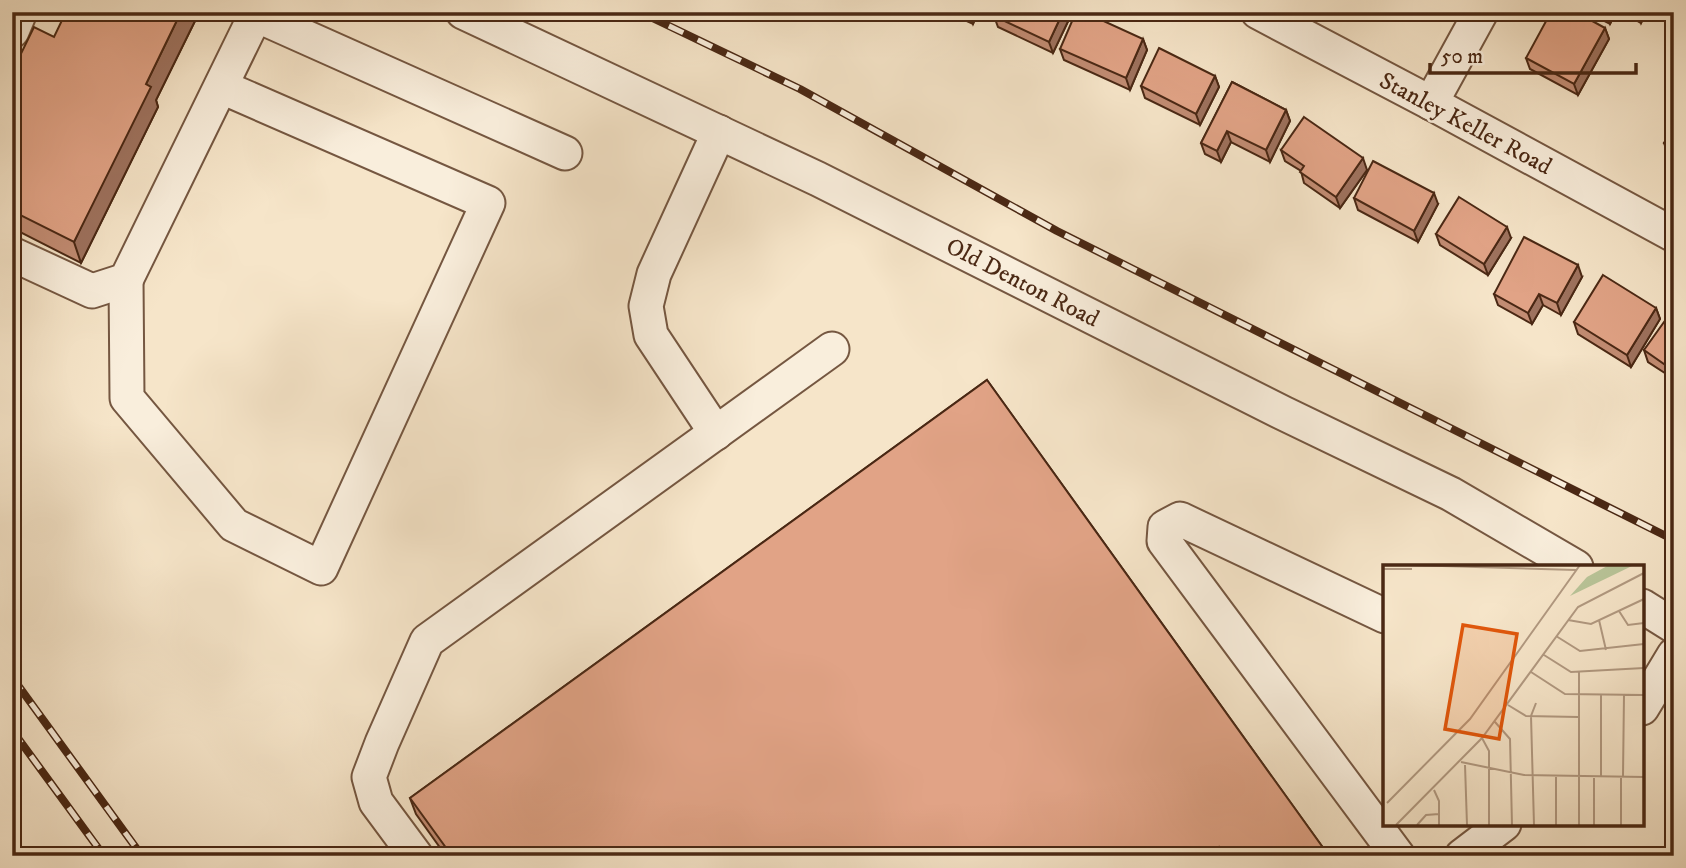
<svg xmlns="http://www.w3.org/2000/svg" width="1686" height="868" font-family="'IM FELL DW Pica',serif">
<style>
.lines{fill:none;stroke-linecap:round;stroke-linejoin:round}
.minor-casing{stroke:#755741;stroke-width:37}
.minor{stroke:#f9eedc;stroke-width:33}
.rail-casing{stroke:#4a2814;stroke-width:8}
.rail{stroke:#f9eedc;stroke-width:5;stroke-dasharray:16;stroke-linecap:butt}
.wall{fill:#c28c73;stroke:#4a2814;stroke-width:2}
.shaded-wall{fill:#9e725e;stroke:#4a2814;stroke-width:2}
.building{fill:#e1a386;stroke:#4a2814;stroke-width:2}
.labels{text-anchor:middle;stroke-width:5;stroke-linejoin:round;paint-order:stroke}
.street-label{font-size:24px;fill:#4a2814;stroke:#f9eedc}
.inset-road{fill:none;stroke:#b19981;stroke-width:2}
.view{fill:#e0570c;fill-opacity:0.15;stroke:#e0570c;stroke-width:3.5}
.inset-edge{fill:none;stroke:#4a2814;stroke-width:3.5}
</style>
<rect width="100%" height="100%" fill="#f6e5c9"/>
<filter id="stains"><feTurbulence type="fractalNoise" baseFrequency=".00286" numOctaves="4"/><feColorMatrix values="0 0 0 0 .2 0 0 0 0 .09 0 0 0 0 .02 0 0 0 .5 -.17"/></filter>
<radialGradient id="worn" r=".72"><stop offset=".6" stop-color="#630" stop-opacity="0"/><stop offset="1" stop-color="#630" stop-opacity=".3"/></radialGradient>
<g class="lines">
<g class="minor-casing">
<g id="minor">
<path d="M463,12L818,179L1283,413L1451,494L1576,567"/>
<path d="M1258,12L1431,103L1674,235"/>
<path d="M256,15L565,153"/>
<path d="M12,31L20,12"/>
<path d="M1431,103L1481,12"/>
<path d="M12,254L92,291L126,280L257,12"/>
<path d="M126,280L127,398L234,525L321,568L488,203L222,87"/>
<path d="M716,433L651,335L646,306L654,274L719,132"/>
<path d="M1642,606L1674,626"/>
<path d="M1385,616L1180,519L1165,527L1164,541L1398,856"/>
<path d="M1642,708L1674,655"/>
<path d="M416,856L376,802L369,777L382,743L427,641L832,349"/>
<path d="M1462,856L1504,824"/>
</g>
</g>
<use href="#minor" class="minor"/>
<g class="rail-casing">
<g id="rail">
<path d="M640,12L800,89L1057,231L1674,540"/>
<path d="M12,677L142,856"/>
<path d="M12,730L104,856"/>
</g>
</g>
<use href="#rail" class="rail"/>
</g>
<g class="wall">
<path d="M947,12H978L973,24Z"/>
<path d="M1587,12H1616L1610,24Z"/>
<path d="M1622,12H1646L1641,23Z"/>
<path d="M1072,13L1053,53L998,27L994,16Z"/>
<path d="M195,21L156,100L158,107L81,263L12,228V72L54,37Z"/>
<path d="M1605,28L1609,39L1578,95L1530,69L1526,58Z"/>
<path d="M1143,39L1147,50L1130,90L1064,60L1060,49Z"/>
<path d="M1215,76L1219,87L1200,125L1145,98L1141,86Z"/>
<path d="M1232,82L1286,110L1290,121L1270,162L1231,142L1221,162L1205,154L1201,143Z"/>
<path d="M1674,130V158L1668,154L1664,143Z"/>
<path d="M1281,150L1367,170L1340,208L1304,183L1301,171L1285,161Z"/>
<path d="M1354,198L1438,204L1418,242L1358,210Z"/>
<path d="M1436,234L1511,238L1488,275L1440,245Z"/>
<path d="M1582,277L1561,315L1543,305L1532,324L1498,305L1494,294Z"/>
<path d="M1656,308L1660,319L1631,367L1578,334L1574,322Z"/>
<path d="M1674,318V379L1648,362L1644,350Z"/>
<path d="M987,380L1329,856H446L416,814L410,798Z"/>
</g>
<g class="shaded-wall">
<path d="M181,12H192L195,21L156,100L158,107L81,263L74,242L146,84Z"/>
<path d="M969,12H978L973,24L969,13Z"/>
<path d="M1063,12L1072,13L1053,53L1049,42Z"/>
<path d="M1606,12H1616L1610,24L1606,13Z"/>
<path d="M1637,12H1646L1641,23Z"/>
<path d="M1605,28L1609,39L1578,95L1574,84Z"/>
<path d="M1143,39L1147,50L1130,90L1126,78Z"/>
<path d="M1215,76L1219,87L1200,125L1196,114Z"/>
<path d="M1286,110L1290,121L1270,162L1266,150Z"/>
<path d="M1227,131L1231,142L1221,162L1217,151Z"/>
<path d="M1363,158L1367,170L1340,208L1336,197Z"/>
<path d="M1434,193L1438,204L1418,242L1414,231Z"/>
<path d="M1507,227L1511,238L1488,275L1484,264Z"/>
<path d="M1578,265L1582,277L1561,315L1557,303Z"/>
<path d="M1539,294L1543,305L1532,324L1528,313Z"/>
<path d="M1656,308L1660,319L1631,367L1627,355Z"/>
<path d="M1219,847L1222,856H1207Z"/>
</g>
<g class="building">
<path d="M66,12H181L146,84L151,87L74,242L12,211V72L34,27L54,37Z"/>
<path d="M996,12H1063L1049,42L994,16Z"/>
<path d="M1076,12H1084L1143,39L1126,78L1060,49Z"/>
<path d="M1551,12H1576L1605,28L1574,84L1526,58Z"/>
<path d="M1159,48L1215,76L1196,114L1141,86Z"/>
<path d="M1232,82L1286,110L1266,150L1227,131L1217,151L1201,143Z"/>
<path d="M1304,117L1363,158L1336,197L1300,172L1304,166L1281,150Z"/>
<path d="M1674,130V149L1664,143Z"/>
<path d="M1373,161L1434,193L1414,231L1354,198Z"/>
<path d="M1459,197L1507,227L1484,264L1436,234Z"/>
<path d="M1524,237L1578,265L1557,303L1539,294L1528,313L1494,294Z"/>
<path d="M1603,275L1656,308L1627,355L1574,322Z"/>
<path d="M1669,315L1674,318V371L1644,350Z"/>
<path d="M987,380L1329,856H1225L1219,847L1207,856H452L410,798Z"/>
</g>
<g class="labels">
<g class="street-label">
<text transform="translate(1466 123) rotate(28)" y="8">Stanley Keller Road</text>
<text transform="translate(1023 282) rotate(27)" y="8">Old Denton Road</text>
</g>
</g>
<g transform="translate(1383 565)">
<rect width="261" height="261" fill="#f6e5c9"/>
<path d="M226,0H251L187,31L204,12Z" fill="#b9c599"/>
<path class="inset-road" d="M26,0L193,5M0,4H29M236,46L245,60L261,58M185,55L208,59L261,34M216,55L223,85M173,71L197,86L261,79M161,90L188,107L261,103M148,107L182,129L261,130M196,107V260M218,130V211M125,140L143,151L195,152M112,157L127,174L129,260M99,173L106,186V260M78,197L141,210L261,212M82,200L84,260M240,211L241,130M51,225L56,236V260M4,238L87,154L197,0M13,260L99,173L195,42L261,8M34,260L43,250L56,249M151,260L148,151L153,138M173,260V211M211,260V211M238,260V211"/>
<path class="view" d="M80,60L134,69L116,174L62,164Z"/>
<rect width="261" height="261" class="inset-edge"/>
</g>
<rect width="1686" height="868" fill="none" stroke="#f6e5c9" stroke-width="42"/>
<rect x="14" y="14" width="1658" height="840" fill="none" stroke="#4a2814" stroke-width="3.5"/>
<rect x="21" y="21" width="1644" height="826" fill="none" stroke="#4a2814" stroke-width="2"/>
<path d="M1430 63v10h206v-10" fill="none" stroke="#4a2814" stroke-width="3.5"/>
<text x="1441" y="63" font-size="21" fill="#4a2814" stroke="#f9eedc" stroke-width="5" paint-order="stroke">50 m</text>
<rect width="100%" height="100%" filter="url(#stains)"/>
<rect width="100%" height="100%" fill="url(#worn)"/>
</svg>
